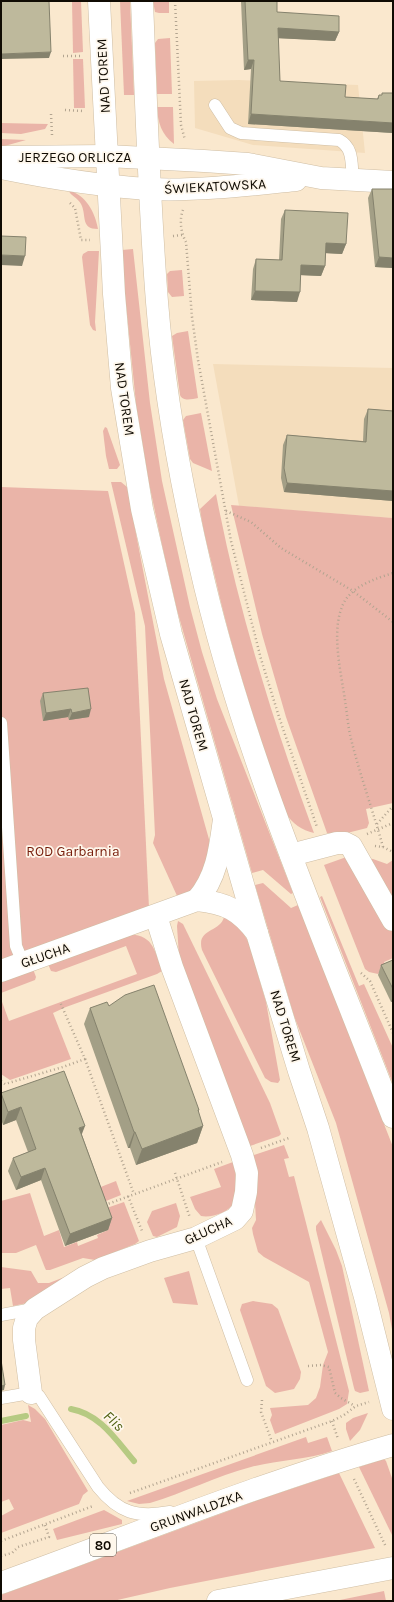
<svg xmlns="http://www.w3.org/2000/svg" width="394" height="1602" font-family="Karla,sans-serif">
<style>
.built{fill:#f4ddbc}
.green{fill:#eab4a8}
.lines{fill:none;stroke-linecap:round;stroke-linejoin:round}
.stream{stroke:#b6ca82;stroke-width:6}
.service-casing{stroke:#cfbea4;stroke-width:13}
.minor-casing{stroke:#cfbea4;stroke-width:23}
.secondary-casing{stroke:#cfbea4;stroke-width:23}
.primary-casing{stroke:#cfbea4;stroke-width:23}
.path{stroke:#b2a490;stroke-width:2.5;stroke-dasharray:1 3;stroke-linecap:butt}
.service{stroke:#fff;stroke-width:12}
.minor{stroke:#fff;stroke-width:22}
.secondary{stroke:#fff;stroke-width:22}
.primary{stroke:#fff;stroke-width:22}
.wall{fill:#a39f86}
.shaded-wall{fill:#85826d}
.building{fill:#beb99c;stroke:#85826d}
.labels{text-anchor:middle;stroke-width:3.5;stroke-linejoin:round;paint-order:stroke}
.shield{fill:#fef7ec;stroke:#575249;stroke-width:1}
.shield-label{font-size:13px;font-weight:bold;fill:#100b03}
.street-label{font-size:14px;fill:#100b03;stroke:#fef7ec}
.park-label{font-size:14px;fill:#771c0a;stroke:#fef7ec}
.water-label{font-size:15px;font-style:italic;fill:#4f6010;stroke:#fef7ec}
</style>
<rect width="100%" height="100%" fill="#fae8ce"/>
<g class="built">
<path d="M239,80L358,85L365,153L253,145L195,128L194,81Z"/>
<path d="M213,364L393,368V518L239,506Z"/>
</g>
<g class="green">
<path d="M72,1H81L83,52L73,53Z"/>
<path d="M120,1H130L134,95H124Z"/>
<path d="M153,1H169V13H159L155,12Z"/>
<path d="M170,38L172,94H157L155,43L158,39Z"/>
<path d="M73,59H83L85,108H74Z"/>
<path d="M157,107H173L174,144C161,134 158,123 157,107Z"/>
<path d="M1,123L48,124L45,129L21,134L1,133Z"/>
<path d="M1,139L26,140L1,147Z"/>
<path d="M68,190C86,195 95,212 98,229C80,229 87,215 81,204C78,198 71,196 68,190Z"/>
<path d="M133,249L150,403L162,481L190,607L202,652L217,699L293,893L291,894L263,870L252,873L177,610L162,545L149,483L136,404L124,284L122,250Z"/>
<path d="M88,251H99L95,322L96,331L93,330L90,325L82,257L83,254Z"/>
<path d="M182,270L184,296L172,297L168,292L167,274L170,271Z"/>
<path d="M188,331L198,398C192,399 183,402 180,395L172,336L177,333Z"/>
<path d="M201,413L212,471L193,463L190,459L183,420L186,416Z"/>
<path d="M105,427L107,428L120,465L117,469H109L106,456L103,431Z"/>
<path d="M111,482H121L127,487L164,679L212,850L194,889L178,898L153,843L155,835L145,626Z"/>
<path d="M1,487L108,491L135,613L149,908L1,961Z"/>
<path d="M216,494C238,610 273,722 314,833C302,830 292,824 286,813C259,735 233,657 215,577C210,555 203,532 200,509Z"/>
<path d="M231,505L393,518V803L366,809L369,823L367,828L343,834L327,833L286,717L262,634Z"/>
<path d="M352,855L393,930V958L384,962L385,964L378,974L369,972L365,969L324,865Z"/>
<path d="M363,858L373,859L387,864L393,860V906Z"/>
<path d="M263,883L291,908L298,905L393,1147V1335L389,1313L336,1123L294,1016L255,885Z"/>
<path d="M322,896L359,986L364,984L393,1048V1084L320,897Z"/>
<path d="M224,917C235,921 245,933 249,944L266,1002L280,1080L278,1083L271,1082L265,1078L202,950C196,928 220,933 224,917Z"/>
<path d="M178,921L183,924L270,1103L281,1134L279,1136L247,1147L179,956L177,926Z"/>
<path d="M125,934C153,934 154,948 162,971L157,974L66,1007L53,1013L71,1059L10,1080L1,1074V999L9,1021L137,974L126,946L56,972L51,971L48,964Z"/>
<path d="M33,969L36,977L35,980L1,993V979Z"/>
<path d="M284,1145L289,1158L284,1159L289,1177L294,1176L349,1391L347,1404L339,1409L275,1434L270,1420L272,1415L270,1408L308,1405L316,1398L320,1387L323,1365L328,1352L309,1282L264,1257L258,1252L253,1234L252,1228L256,1220L255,1203L257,1188L251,1156Z"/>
<path d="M233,1162C236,1173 238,1192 234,1202C229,1213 211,1218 201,1216L195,1209L190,1197L221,1187L214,1169Z"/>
<path d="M116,1181L121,1195L96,1205L93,1190Z"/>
<path d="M30,1193L44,1236L59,1230L64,1247L77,1242L78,1246L98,1238L97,1235L108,1230L101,1210L124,1202L139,1241L135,1244L95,1260L83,1258L50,1270H46L45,1268L36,1245L16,1253H1V1201Z"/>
<path d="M176,1203L180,1216L177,1227L157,1237L153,1236L147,1222L152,1211Z"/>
<path d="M321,1220L336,1250L342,1266L369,1391L360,1393L355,1391L354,1388L316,1230V1226Z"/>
<path d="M1,1267L31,1271L38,1283H49L75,1273L27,1303L13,1306L10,1288L1,1289Z"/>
<path d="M189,1271L198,1305L173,1303L164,1278Z"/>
<path d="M253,1301L272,1304L278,1309L301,1372L300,1379L294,1389L275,1393L266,1386L240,1310L242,1304Z"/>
<path d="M28,1405L35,1409L45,1419L88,1491L83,1495L79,1504L1,1533V1516L14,1509L9,1499L1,1502V1425L23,1420L31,1422Z"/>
<path d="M368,1413L360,1430L350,1441L346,1429V1423L353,1418Z"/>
<path d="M306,1437L308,1443L327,1437L332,1451C306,1460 277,1460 251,1467C216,1476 184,1493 150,1503L139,1504L127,1501Z"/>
<path d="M384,1459L386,1461L393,1481V1537L359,1467Z"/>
<path d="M339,1473L375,1548L170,1588L113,1601H1V1595L258,1500Z"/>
<path d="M104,1510L122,1520V1524L57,1540L53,1529Z"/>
<path d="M384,1591L386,1601H335Z"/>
</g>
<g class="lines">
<g class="stream">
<path d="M71,1409C100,1414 116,1440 134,1461"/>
<path d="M1,1421L26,1416"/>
</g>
<g class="service-casing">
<g id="service">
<path d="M215,105L230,128L241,133L339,140C354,148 351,164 353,179"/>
<path d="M1,723L16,946L23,963"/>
<path d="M196,1238L247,1380"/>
<path d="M1,1315L33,1309"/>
<path d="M1,1398L30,1393L39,1396L98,1487C119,1513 137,1518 170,1512"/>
</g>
</g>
<g class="minor-casing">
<g id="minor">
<path d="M1,157L107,156L204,161L248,164L321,178L393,182"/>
<path d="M1,168C50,178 99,186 149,189C198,191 248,185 296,180"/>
<path d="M291,855L337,843H345L351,846L393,920"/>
<path d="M197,900C217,877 220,849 224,819"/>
<path d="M1,971L197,900C226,903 240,910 257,933"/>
<path d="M31,1393L24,1340V1328L27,1318L35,1309L85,1277L103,1268L150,1251L196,1238L235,1219L242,1211L246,1192L247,1173L242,1155L172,967L156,916"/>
</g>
</g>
<g class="secondary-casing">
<g id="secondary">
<path d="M99,1L114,294L122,388L142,509L171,634L257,933L299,1071L318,1128L365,1297L393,1409"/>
<path d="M142,1C146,101 149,202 157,302C164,390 180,479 200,565C243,755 323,935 393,1117"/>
</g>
</g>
<g class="primary-casing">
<g id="primary">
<path d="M1,1583C131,1536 260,1483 393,1445"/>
<path d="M218,1601L393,1568"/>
</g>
</g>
<g class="path">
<path d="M175,1L181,125L185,140"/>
<path d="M63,56H81"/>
<path d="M65,110L84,111"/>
<path d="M51,114L52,135"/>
<path d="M70,203L75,208L81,240H90"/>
<path d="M183,210C179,220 181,233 186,242L192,317L198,360L231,541L261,659L280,720L317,827"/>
<path d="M173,236L182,235"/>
<path d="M226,511L251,522L281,548L353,591L393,622"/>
<path d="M377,824L393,806"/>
<path d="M367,834L393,823"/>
<path d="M375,846L383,847L393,852"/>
<path d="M383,847C373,811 360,775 351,739C348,727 347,713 345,700C341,672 329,625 346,599C356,585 377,578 393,573"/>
<path d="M361,973L370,981L393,1033"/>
<path d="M85,1059L134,1194"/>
<path d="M1,1081L5,1084L63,1067L85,1059L60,1002"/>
<path d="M261,1148L289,1138"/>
<path d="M175,1173L190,1218"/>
<path d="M128,1196L142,1231"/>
<path d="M105,1205L222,1162"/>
<path d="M308,1366L321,1365L329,1367L335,1393L341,1398L355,1406"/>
<path d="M262,1400L261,1412L272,1442"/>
<path d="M332,1421L338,1439"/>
<path d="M354,1479L386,1547"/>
<path d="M130,1493L332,1421L344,1415L356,1406L369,1402"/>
<path d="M1,1541L93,1506"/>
<path d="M1,1556L12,1553L18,1547L49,1537L45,1525"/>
</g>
<use href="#service" class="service"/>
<use href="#minor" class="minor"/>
<use href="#secondary" class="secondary"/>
<use href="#primary" class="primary"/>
</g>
<g class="wall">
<path d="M241,1H277V12L339,32L335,41L278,38L280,81L345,97L377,99L379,95H382V93H393V133L248,124L251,69L244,70Z"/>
<path d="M372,189L393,268L375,267L368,198Z"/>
<path d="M285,210L346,244L342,254L326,253L325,266L321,276L301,275L297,302L251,300L253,269L256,259L279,260L281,219Z"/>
<path d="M368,409L393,411V501L284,492L281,478L283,445L287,435L363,441L364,419Z"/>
<path d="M43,693L89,717L69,720L68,717L43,721L40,701Z"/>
<path d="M393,960V1001L391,1002L378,975L381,965Z"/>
<path d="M109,1006L199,1110L198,1112L203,1126L197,1143L136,1165L130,1148H128L84,1024L90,1008Z"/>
<path d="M1,1093L82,1135L112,1218L108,1230L65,1246L41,1180L16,1190L8,1171L13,1158L28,1152L16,1120L3,1125L1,1119Z"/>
</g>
<g class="shaded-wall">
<path d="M278,28L339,32L335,41L274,38Z"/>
<path d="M51,52L49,58L1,59V54Z"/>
<path d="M248,60H254L251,69L244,70Z"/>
<path d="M251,114L393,123V133L248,124Z"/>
<path d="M326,243L346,244L342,254L323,253Z"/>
<path d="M1,255L25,256L22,266L1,265Z"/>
<path d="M379,257L393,258V268L375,267Z"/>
<path d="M301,265L325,266L321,276L298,275Z"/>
<path d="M255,291L300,292L297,302L251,300Z"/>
<path d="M287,483L393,491V501L284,492Z"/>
<path d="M71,709L68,717L43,721L46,713Z"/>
<path d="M91,709L89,717L69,720L72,713Z"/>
<path d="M393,996V1001L391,1002Z"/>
<path d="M21,1107L16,1120L3,1125L8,1112Z"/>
<path d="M85,1126L80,1139L79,1128Z"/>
<path d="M203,1126L197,1143L136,1165L142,1149Z"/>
<path d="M134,1132H135L130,1148H128Z"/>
<path d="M45,1168L41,1180L16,1190L21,1177Z"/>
<path d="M112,1218L108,1230L65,1246L70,1234Z"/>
<path d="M5,1385L4,1390L1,1391V1386Z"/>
</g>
<g class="building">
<path d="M1,1H49L51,52L1,54Z"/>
<path d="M245,1H277V12L339,16V32L278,28L280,81L346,85L345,97L378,99L379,95H382V93H393V123L251,114L254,60H248Z"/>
<path d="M372,189H393V258L379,257Z"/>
<path d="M285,210L348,213L346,244L326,243L325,266L301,265L300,292L255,291L256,259L282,260Z"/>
<path d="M1,236L26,237L25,256L1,255Z"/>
<path d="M368,409L393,411V491L287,483L284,468L287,435L366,442Z"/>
<path d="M88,688L91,709L72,713L71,709L46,713L43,693Z"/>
<path d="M393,960V989L381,965Z"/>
<path d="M154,985L199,1110H198L203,1126L142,1149L135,1132H134L90,1008L107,1002L109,1006L125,995Z"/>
<path d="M64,1071L85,1126L79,1128L112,1218L70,1234L45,1168L21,1177L13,1158L36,1149L21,1107L8,1112L1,1093Z"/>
<path d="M1,1360L5,1385L1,1386Z"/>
</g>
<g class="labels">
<rect class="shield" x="90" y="1534" width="26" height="22" rx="3"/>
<g class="shield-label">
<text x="103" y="1550">80</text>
</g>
<g class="street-label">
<text transform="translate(103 76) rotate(-93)" y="5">NAD TOREM</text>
<text x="75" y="162">JERZEGO ORLICZA</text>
<text transform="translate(215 186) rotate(-3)" y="5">ŚWIEKATOWSKA</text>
<text transform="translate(125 399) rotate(82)" y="5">NAD TOREM</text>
<text transform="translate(194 715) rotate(74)" y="5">NAD TOREM</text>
<text transform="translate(45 955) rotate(-19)" y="5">GŁUCHA</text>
<text transform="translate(286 1026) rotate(73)" y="5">NAD TOREM</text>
<text transform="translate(208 1230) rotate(-24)" y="5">GŁUCHA</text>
<text transform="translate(196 1511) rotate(-20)" y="5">GRUNWALDZKA</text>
</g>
<g class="park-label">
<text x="73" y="856">ROD Garbarnia</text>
</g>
<g class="water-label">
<text transform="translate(114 1421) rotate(44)" y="5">Flis</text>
</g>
</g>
<rect width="394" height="1602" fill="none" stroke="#100b03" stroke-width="4"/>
</svg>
